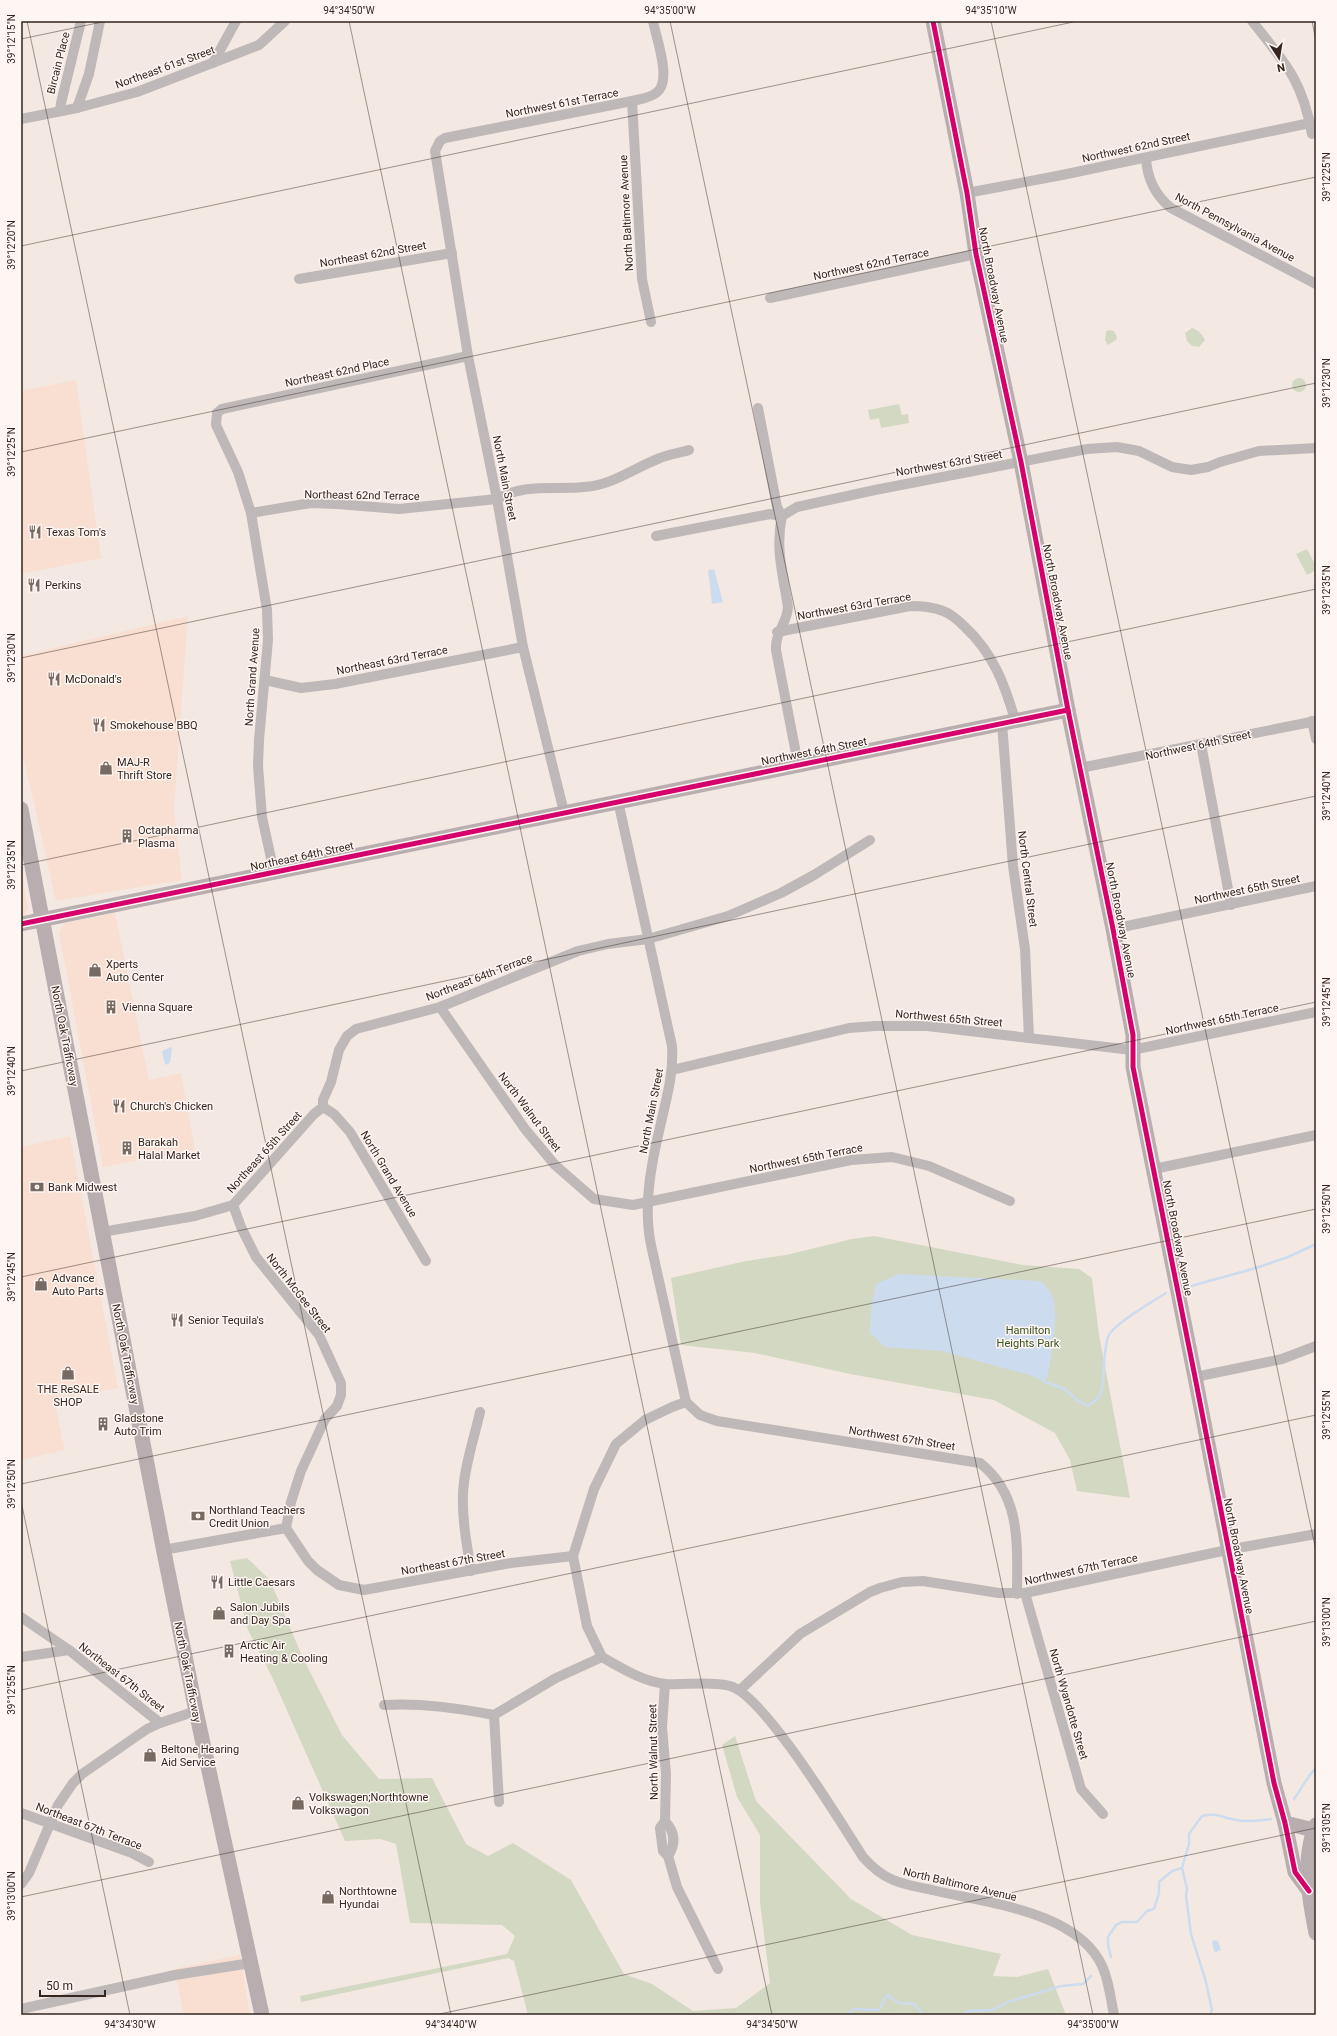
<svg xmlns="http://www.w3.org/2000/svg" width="1337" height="2036" font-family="Roboto,sans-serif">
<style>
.built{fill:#f8dfd2}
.green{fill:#d3d8c3}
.water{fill:#cddbef}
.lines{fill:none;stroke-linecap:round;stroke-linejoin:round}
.stream{stroke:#cddbef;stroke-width:2.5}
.street{stroke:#bfb8b8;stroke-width:10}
.secondary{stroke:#b8aeaf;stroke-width:15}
.cycleway-casing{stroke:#fef6f2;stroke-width:8}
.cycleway{stroke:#d6006c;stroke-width:5}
.ticks{fill:none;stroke:#34261f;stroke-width:1;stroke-opacity:0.45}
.labels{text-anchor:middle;stroke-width:3;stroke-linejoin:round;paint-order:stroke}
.street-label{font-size:11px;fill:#34261f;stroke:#fef6f2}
.poi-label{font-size:11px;fill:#34261f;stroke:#fef6f2;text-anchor:start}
.park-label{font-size:11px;fill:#385220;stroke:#fef6f2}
.neatline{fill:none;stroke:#34261f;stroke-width:1.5}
.ticks-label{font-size:10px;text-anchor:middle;fill:#34261f}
</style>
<rect width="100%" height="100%" fill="#f4e8e2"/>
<g class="built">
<path d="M76,380L101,558L21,574V391Z"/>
<path d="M188,616L174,810L182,880L56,901L21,746V656Z"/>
<path d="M21,866L28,908L25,916L21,918Z"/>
<path d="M115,913L149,1080L181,1073L195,1150L103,1167L59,933L64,924L70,922Z"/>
<path d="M70,1136L118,1388L54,1400L65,1450L21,1460V1147Z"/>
<path d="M240,1955L250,2015H184L174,1969Z"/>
</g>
<g class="green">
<path d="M1192,328C1198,330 1202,334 1205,340L1199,347L1192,346L1187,341L1185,333Z"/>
<path d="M1108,330L1114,331L1117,337L1116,340L1108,345L1105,340L1106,332Z"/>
<circle cx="1299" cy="385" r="7"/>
<path d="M899,404L902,415L908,414L909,423L881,428L879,418L870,420L868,410Z"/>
<path d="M1307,549L1316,566V570L1307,575L1296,554Z"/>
<path d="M874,1236L1023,1265L1079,1269L1092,1278L1099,1335L1130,1498L1077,1491L1070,1460L1055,1433L994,1400L850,1374L755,1353L681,1345L671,1278L746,1261L786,1255L852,1239Z"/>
<path d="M247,1558L270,1580L302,1656L342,1735L379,1779L432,1778L466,1844L488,1856L513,1843L571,1880L624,1974L652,1984L693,2011L736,2008L770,1983L760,1902V1835L737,1797L722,1745L735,1736L756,1801L851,1899L912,1935L1001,1954L993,1976L1017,1977L1048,1969L1066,2015H528L514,1961L508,1958L301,2002L300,1996L507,1954L515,1936L502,1925L410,1923L396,1844L380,1839L345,1841L273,1679L248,1630L230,1561Z"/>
</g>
<g class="water">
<path d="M714,569L723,602L712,604L708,570Z"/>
<path d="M171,1047L172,1049L170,1063L165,1065L162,1051Z"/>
<path d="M899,1274L1040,1281C1046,1286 1051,1292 1054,1301C1058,1319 1051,1360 1047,1378L1043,1381L1033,1376L942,1351L885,1347L870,1333L871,1308L876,1284Z"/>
<path d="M1215,1940L1218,1941L1221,1950L1216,1952L1214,1951L1212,1942Z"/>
</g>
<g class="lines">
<g class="stream">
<path d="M1191,1286L1256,1268L1288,1257L1316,1244"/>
<path d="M1043,1381L1065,1389L1077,1400L1088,1406C1091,1404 1095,1401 1098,1398C1107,1386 1101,1352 1109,1335C1115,1323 1154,1301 1166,1293"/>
<path d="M1294,1799C1303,1787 1306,1778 1316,1768"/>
<path d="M1182,1868L1187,1889L1186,1896L1191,1934L1206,1982L1212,2010L1210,2015"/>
<path d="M1111,1957L1108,1945V1937L1116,1925L1122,1922H1137L1147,1911L1154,1909L1159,1893V1882L1172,1871L1182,1868L1189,1844V1834L1202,1816C1215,1812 1224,1818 1236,1820C1247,1822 1259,1821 1271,1819"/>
<path d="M847,2015L854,2009L879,2010L887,1995L899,2003L914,2004L924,2015"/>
<path d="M962,2015L969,2011L993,2010L1008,2002L1061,1986L1083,1984L1091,1976"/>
</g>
<g class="street">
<path d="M1252,21C1285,63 1302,79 1312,134"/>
<path d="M213,63L236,21"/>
<path d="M632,101L642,279L651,322"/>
<path d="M77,108L89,74L100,21"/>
<path d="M60,111L61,103L81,21"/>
<path d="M21,119L77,108L137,92L259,45L285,21"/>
<path d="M1146,158C1147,178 1155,195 1171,208L1316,284"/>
<path d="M967,193L1062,175L1310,123"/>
<path d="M299,279L452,253"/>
<path d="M770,298L976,254"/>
<path d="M758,408L777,507L782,516C775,548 783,575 788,607C787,624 775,632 776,650L798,764"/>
<path d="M251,513L311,503L337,504L399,509L497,499C525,483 554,490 584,487C613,485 634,468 660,458C669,454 680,453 689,450"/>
<path d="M656,536L770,514L782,516L797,507L875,490L1087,449L1117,447L1139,451L1172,467L1191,470L1208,467L1220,462L1259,451L1316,448"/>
<path d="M777,632L910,606C921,606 933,607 943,611C952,614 959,621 965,627C993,653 1005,685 1015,720"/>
<path d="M265,680L301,688L335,684L523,647"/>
<path d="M1312,721L1316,739"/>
<path d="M1002,723L1013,866L1025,949L1029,1038"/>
<path d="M1201,744L1231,905"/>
<path d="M1080,768L1316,721"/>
<path d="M618,801L672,1046C674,1074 666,1100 660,1127C651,1165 643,1206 651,1245L686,1402L700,1415L717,1421L980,1463C1022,1496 1017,1545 1017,1594"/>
<path d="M564,812L523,647L497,499L468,356L435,151L440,141L445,138L632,101C640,99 650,98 656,93C673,82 656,38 653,21"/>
<path d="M274,872L262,817L258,766L259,740L268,640L267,610L251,513L238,472L216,425L217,413L222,409L468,356"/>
<path d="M1113,929L1316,886"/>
<path d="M440,1007L525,1129L555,1165L594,1199L633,1205L851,1160L892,1157L929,1166L1010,1201"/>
<path d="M672,1070L849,1028L875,1026H927L1132,1050L1316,1012"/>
<path d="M323,1107V1100L331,1082L339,1050L347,1036L356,1029L440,1007L578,951L608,944L648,939L728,916L781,893L814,875L870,840"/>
<path d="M323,1107L334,1114L350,1132L426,1261"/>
<path d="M1154,1169L1316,1135"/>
<path d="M233,1205L241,1227L256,1257L319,1335L341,1383V1395L337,1406L325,1419L301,1471L291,1502L286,1528"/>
<path d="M102,1232L195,1216L233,1205L314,1114L323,1107"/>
<path d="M1195,1377L1282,1359L1316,1346"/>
<path d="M286,1528L308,1561L317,1570L339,1585L364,1590L511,1563L573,1556"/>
<path d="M163,1550L286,1528"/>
<path d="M471,1571C467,1545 462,1520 463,1494C464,1467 474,1439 480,1412"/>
<path d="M1025,1593L1081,1789L1103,1814"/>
<path d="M21,1617L69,1650L160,1723"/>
<path d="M21,1657L69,1650"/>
<path d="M602,1657L587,1626L573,1556L594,1489L616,1444L645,1420L672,1407L686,1402"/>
<path d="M665,1684L662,1727L666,1774L665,1821L660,1828L663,1851L668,1856L677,1887L718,1969"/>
<path d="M740,1690L800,1634L870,1592L880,1588L902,1582L923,1581L999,1593H1025L1227,1550L1316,1534"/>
<path d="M384,1705C422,1703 457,1708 494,1715L556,1678L602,1657C621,1668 644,1682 666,1684C686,1685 712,1681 730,1686C764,1695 841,1823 863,1857C885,1882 902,1884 932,1890C986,1903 1079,1911 1103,1968C1109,1982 1111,2000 1114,2015"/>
<path d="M494,1715L499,1802"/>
<path d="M21,1813L132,1853L149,1862"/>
<path d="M665,1821C675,1832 676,1844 668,1856"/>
<path d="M21,1884L29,1873L58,1805L73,1783L82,1774L147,1729L160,1723L196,1711"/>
<path d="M21,2009L175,1975L251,1963"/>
</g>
<g class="secondary">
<path d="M933,21L967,193L976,254L1021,462L1068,710L1113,929L1133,1035V1067L1195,1377L1274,1783L1285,1823L1295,1872L1309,1891"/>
<path d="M21,809L163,1547L196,1711L262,2015"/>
<path d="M21,924L1068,710"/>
<path d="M1285,1823L1314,1830"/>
<path d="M1316,1825C1302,1858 1309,1899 1316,1933"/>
</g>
<g class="cycleway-casing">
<g id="cycleway">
<path d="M933,21L967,193L976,254L1021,462L1068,710L1113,929L1133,1035V1067L1195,1377L1274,1783L1285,1823L1295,1872L1309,1891"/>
<path d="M21,924L1068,710"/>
</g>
</g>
<use href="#cycleway" class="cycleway"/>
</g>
<path class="ticks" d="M27,21L451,2015M349,21L772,2015M670,21L1093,2015M991,21L1316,1551M1312,21L1316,41M21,39L107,21M21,246L1078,21M21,452L1316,177M21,658L1316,383M21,865L1316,589M21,1071L1316,796M21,1277L1316,1002M21,1484L1316,1209M21,1501L130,2015M21,1690L1316,1415M21,1897L1316,1621M435,2015L1316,1828"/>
<defs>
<g id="restaurant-bare" transform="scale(1.08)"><path d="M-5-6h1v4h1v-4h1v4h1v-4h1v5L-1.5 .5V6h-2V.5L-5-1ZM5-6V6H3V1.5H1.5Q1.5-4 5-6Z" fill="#776a63" stroke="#fef6f2" stroke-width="2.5" paint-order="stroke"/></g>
<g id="shop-bare" transform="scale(1.08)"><path d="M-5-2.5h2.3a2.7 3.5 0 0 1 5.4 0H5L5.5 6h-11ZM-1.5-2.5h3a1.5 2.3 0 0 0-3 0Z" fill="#776a63" stroke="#fef6f2" stroke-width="2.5" paint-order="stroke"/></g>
<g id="building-bare" transform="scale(1.08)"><path d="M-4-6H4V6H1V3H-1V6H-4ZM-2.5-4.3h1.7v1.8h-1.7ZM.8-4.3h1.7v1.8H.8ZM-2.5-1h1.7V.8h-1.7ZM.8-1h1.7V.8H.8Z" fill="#776a63" stroke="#fef6f2" stroke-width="2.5" paint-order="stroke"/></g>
<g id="bank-bare" transform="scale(1.08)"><path d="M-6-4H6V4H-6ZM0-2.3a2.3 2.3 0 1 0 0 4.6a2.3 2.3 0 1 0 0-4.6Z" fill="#776a63" stroke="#fef6f2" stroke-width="2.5" paint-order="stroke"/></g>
</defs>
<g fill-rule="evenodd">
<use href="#restaurant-bare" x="35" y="532"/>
<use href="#restaurant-bare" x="34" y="585"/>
<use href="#restaurant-bare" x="54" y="679"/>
<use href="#restaurant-bare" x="99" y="725"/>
<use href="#shop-bare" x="106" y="768"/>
<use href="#building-bare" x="127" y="836"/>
<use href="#shop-bare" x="95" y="970"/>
<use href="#building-bare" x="111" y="1007"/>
<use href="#restaurant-bare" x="119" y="1106"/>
<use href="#building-bare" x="127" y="1148"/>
<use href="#bank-bare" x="37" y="1187"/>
<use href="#shop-bare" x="41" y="1284"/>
<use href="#restaurant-bare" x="177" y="1320"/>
<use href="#shop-bare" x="68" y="1373"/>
<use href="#building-bare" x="103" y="1424"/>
<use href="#bank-bare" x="198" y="1516"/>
<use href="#restaurant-bare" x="217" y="1582"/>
<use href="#shop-bare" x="219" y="1613"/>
<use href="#building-bare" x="229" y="1651"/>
<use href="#shop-bare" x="150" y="1755"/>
<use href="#shop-bare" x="298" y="1803"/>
<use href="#shop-bare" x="328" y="1897"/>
</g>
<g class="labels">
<g class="street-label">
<text transform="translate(58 63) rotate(-76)" y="4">Bircain Place</text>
<text transform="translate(165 67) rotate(-20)" y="4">Northeast 61st Street</text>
<text transform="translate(562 103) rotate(-11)" y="4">Northwest 61st Terrace</text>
<text transform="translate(1136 147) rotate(-12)" y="4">Northwest 62nd Street</text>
<text transform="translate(626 213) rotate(-93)" y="4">North Baltimore Avenue</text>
<text transform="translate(1235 227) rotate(28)" y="4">North Pennsylvania Avenue</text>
<text transform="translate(373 254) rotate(-10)" y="4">Northeast 62nd Street</text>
<text transform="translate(871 264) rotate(-12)" y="4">Northwest 62nd Terrace</text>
<text transform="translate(994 285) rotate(79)" y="4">North Broadway Avenue</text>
<text transform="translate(337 372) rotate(-12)" y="4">Northeast 62nd Place</text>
<text transform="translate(949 463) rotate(-10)" y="4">Northwest 63rd Street</text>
<text transform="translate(505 478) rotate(79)" y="4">North Main Street</text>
<text transform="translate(362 495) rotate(1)" y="4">Northeast 62nd Terrace</text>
<text transform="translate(1058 602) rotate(79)" y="4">North Broadway Avenue</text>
<text transform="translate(854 606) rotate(-10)" y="4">Northwest 63rd Terrace</text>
<text transform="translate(392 660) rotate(-11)" y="4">Northeast 63rd Terrace</text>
<text transform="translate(252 677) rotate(-86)" y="4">North Grand Avenue</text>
<text transform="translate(1198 745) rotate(-12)" y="4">Northwest 64th Street</text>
<text transform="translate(814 751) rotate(-11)" y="4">Northwest 64th Street</text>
<text transform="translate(302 856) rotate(-12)" y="4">Northeast 64th Street</text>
<text transform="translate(1028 879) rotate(83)" y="4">North Central Street</text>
<text transform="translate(1247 889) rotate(-12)" y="4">Northwest 65th Street</text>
<text transform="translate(1121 920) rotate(79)" y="4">North Broadway Avenue</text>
<text transform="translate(479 977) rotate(-21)" y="4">Northeast 64th Terrace</text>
<text transform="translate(949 1018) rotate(5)" y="4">Northwest 65th Street</text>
<text transform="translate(1222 1019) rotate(-12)" y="4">Northwest 65th Terrace</text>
<text transform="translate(65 1036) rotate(79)" y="4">North Oak Trafficway</text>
<text transform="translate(651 1111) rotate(-79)" y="4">North Main Street</text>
<text transform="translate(530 1112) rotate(53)" y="4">North Walnut Street</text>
<text transform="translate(264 1152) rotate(-48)" y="4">Northeast 65th Street</text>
<text transform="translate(806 1158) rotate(-11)" y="4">Northwest 65th Terrace</text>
<text transform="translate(389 1174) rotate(59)" y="4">North Grand Avenue</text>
<text transform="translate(1178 1238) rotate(79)" y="4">North Broadway Avenue</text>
<text transform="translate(299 1293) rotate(52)" y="4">North McGee Street</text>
<text transform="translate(126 1354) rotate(79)" y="4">North Oak Trafficway</text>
<text transform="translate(902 1438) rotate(9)" y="4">Northwest 67th Street</text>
<text transform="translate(1239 1556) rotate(79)" y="4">North Broadway Avenue</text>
<text transform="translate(453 1562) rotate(-10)" y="4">Northeast 67th Street</text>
<text transform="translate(1081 1569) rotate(-12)" y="4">Northwest 67th Terrace</text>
<text transform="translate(188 1672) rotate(79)" y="4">North Oak Trafficway</text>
<text transform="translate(122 1677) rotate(38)" y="4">Northeast 67th Street</text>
<text transform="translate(1069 1704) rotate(74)" y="4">North Wyandotte Street</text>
<text transform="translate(653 1752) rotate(-91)" y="4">North Walnut Street</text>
<text transform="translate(89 1826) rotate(21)" y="4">Northeast 67th Terrace</text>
<text transform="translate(960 1884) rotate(13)" y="4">North Baltimore Avenue</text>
</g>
<g class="poi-label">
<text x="46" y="536">Texas Tom's</text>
<text x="45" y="589">Perkins</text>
<text x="65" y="683">McDonald's</text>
<text x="110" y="729">Smokehouse BBQ</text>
<text x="117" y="766">MAJ-R<tspan x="117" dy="13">Thrift Store</tspan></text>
<text x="138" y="834">Octapharma<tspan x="138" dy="13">Plasma</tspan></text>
<text x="106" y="968">Xperts<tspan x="106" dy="13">Auto Center</tspan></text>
<text x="122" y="1011">Vienna Square</text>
<text x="130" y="1110">Church's Chicken</text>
<text x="138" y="1146">Barakah<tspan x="138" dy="13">Halal Market</tspan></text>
<text x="48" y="1191">Bank Midwest</text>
<text x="52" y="1282">Advance<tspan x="52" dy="13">Auto Parts</tspan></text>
<text x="188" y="1324">Senior Tequila's</text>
<text x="68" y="1393" text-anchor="middle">THE ReSALE<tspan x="68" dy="13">SHOP</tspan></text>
<text x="114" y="1422">Gladstone<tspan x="114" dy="13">Auto Trim</tspan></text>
<text x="209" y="1514">Northland Teachers<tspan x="209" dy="13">Credit Union</tspan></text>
<text x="228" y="1586">Little Caesars</text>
<text x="230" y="1611">Salon Jubils<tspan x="230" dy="13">and Day Spa</tspan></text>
<text x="240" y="1649">Arctic Air<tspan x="240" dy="13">Heating &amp; Cooling</tspan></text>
<text x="161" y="1753">Beltone Hearing<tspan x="161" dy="13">Aid Service</tspan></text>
<text x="309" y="1801">Volkswagen;Northtowne<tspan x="309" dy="13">Volkswagon</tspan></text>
<text x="339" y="1895">Northtowne<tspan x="339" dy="13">Hyundai</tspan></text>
</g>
<g class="park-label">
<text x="1028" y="1334">Hamilton<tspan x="1028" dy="13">Heights Park</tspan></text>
</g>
</g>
<rect width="1337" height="2036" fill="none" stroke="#fef6f2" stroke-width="44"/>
<g transform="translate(1279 58) rotate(168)" stroke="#fef6f2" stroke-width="3" paint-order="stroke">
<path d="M0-3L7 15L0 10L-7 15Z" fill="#34261f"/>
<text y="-6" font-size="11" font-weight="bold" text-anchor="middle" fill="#34261f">N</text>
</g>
<path d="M40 1990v6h65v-6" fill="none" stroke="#34261f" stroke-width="2"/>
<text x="46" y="1990" font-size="12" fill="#34261f" stroke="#fef6f2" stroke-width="3" paint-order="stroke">50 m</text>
<rect x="22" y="22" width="1293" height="1992" class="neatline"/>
<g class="ticks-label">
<text x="349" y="14">94°34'50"W</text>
<text x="670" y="14">94°35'00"W</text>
<text x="991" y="14">94°35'10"W</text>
<text transform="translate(11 39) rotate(-90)" y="4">39°12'15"N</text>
<text transform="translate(1326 177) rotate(-90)" y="4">39°12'25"N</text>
<text transform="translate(11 245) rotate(-90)" y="4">39°12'20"N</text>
<text transform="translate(1326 383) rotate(-90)" y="4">39°12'30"N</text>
<text transform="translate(11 452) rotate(-90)" y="4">39°12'25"N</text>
<text transform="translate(1326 590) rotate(-90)" y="4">39°12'35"N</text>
<text transform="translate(11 658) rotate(-90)" y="4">39°12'30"N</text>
<text transform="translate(1326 796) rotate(-90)" y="4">39°12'40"N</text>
<text transform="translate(11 865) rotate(-90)" y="4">39°12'35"N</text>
<text transform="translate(1326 1002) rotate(-90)" y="4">39°12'45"N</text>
<text transform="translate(11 1071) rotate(-90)" y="4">39°12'40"N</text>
<text transform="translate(1326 1209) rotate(-90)" y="4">39°12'50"N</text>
<text transform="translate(11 1277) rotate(-90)" y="4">39°12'45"N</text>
<text transform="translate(1326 1415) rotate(-90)" y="4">39°12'55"N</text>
<text transform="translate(11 1484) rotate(-90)" y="4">39°12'50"N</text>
<text transform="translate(1326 1622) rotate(-90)" y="4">39°13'00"N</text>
<text transform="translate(11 1690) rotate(-90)" y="4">39°12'55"N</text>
<text transform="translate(1326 1828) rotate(-90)" y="4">39°13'05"N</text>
<text transform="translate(11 1896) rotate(-90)" y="4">39°13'00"N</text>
<text x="130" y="2028">94°34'30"W</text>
<text x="451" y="2028">94°34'40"W</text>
<text x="772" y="2028">94°34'50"W</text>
<text x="1093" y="2028">94°35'00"W</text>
</g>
</svg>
